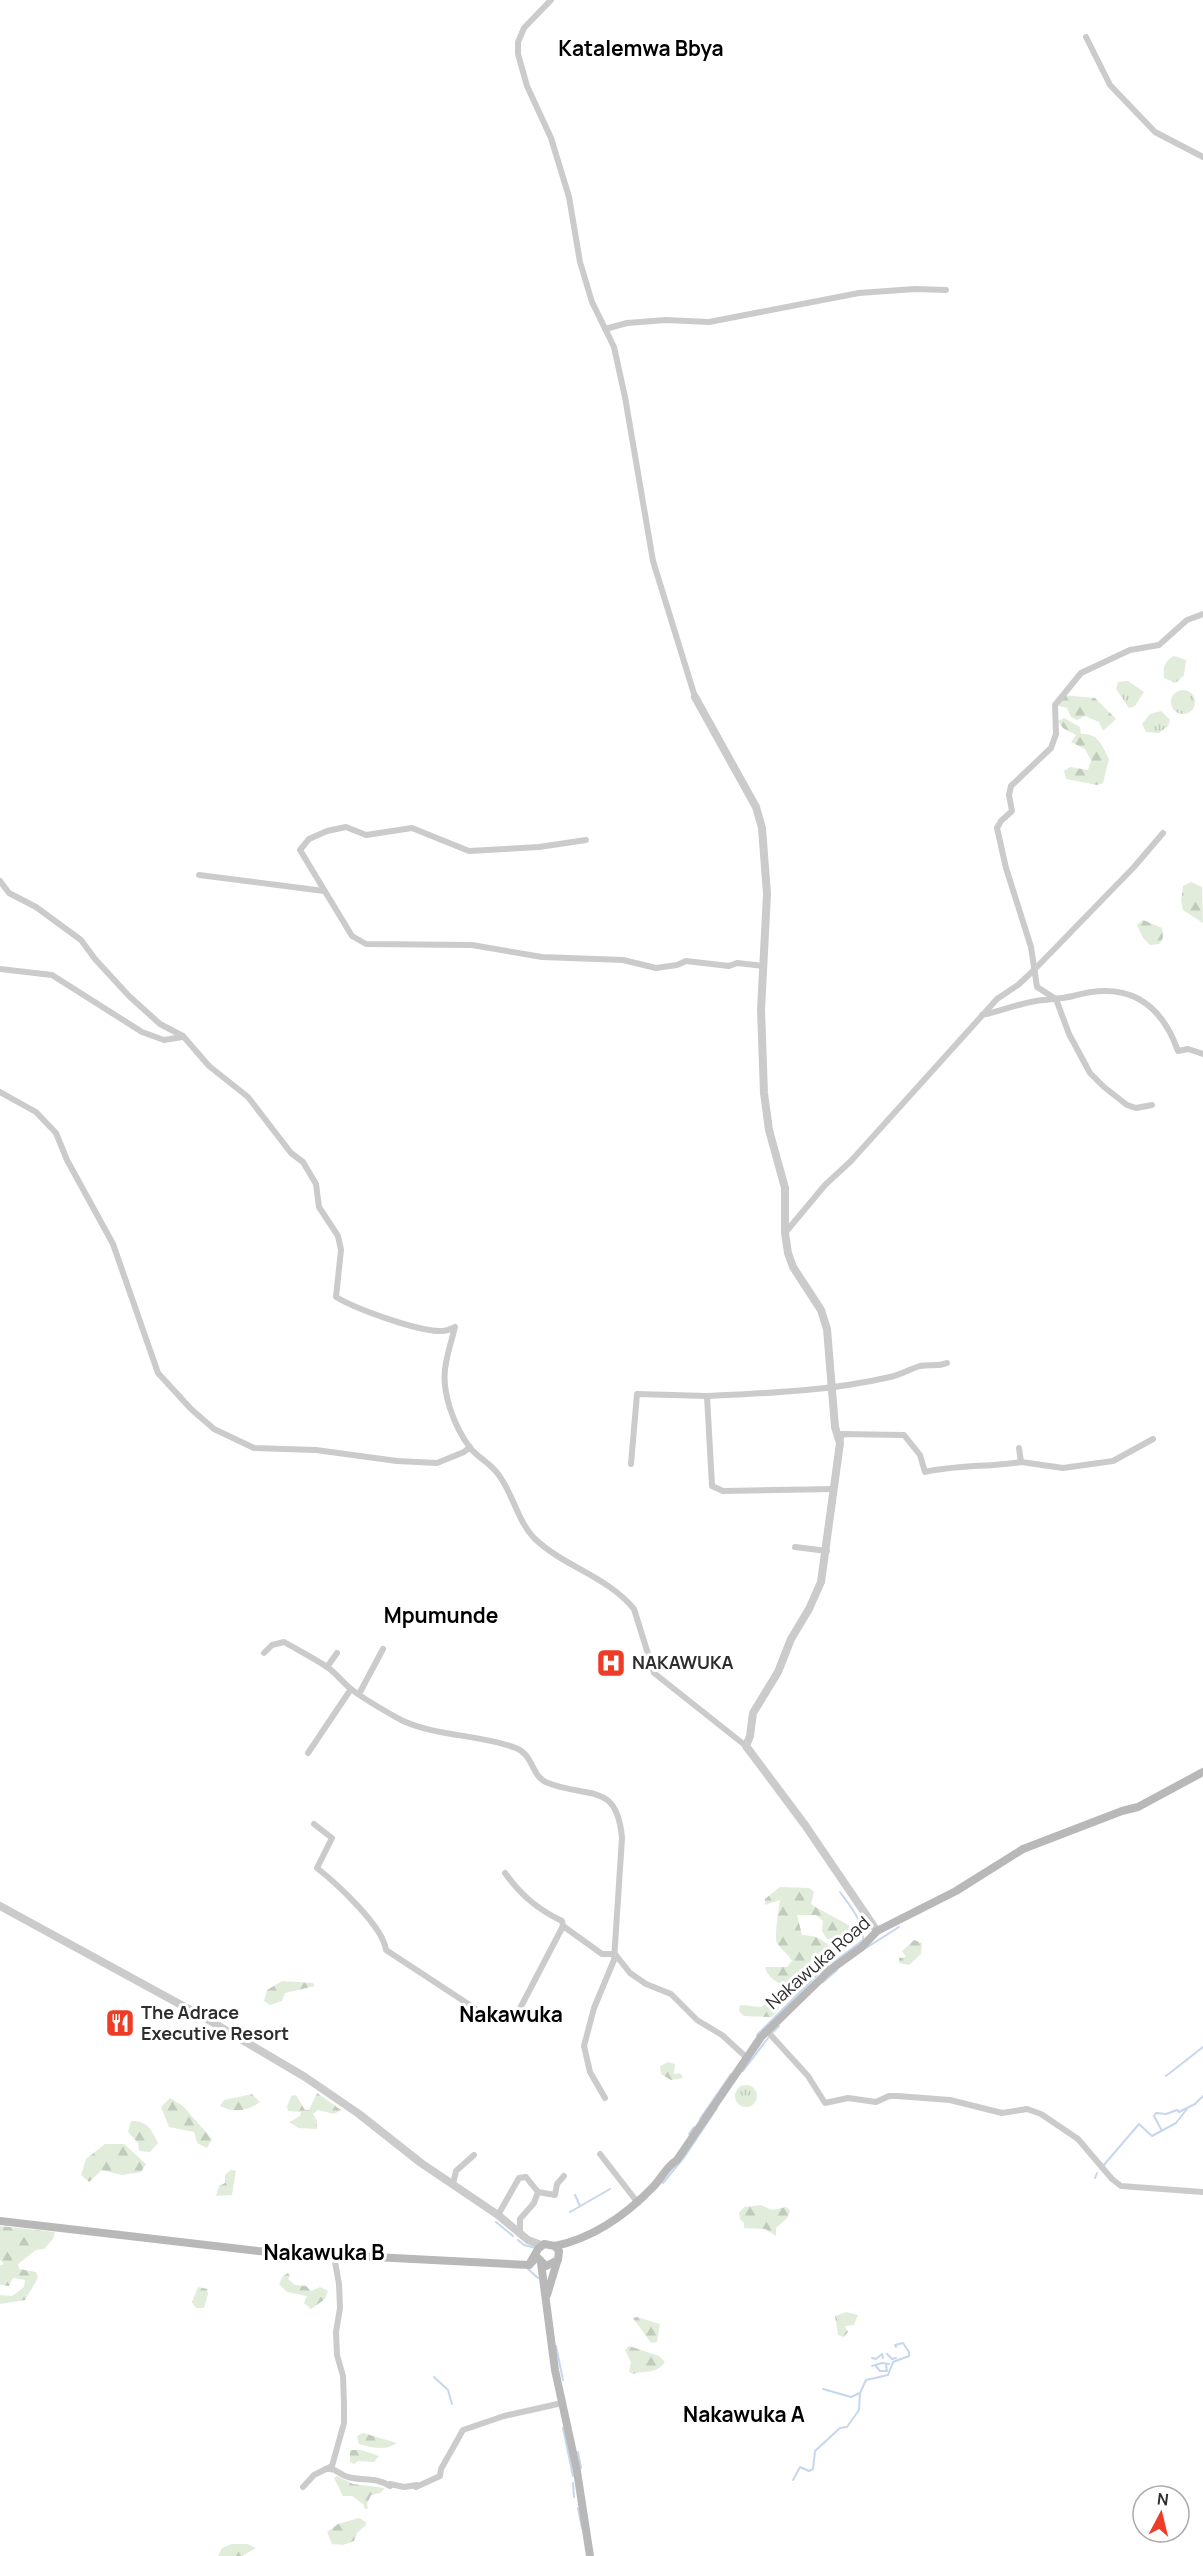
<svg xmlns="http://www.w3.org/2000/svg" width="1203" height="2556" font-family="Manrope,sans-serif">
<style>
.grass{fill:url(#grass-tufts)}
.forest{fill:url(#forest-firs)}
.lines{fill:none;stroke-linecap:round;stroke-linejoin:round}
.stream{stroke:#c6d7ed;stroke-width:2}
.minor{stroke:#cbcbcb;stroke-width:6}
.tertiary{stroke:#cbcbcb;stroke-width:8}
.secondary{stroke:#b8b8b8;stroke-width:8}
.labels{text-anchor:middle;stroke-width:6;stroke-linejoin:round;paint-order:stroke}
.poi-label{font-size:18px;font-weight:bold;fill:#2e2e2e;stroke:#fff;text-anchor:start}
.street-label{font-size:18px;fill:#2e2e2e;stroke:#fff}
.quarter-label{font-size:21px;font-weight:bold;fill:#000;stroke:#fff}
</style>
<defs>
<pattern id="grass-tufts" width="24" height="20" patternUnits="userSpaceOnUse" patternTransform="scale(1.5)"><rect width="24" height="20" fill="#e1ecdb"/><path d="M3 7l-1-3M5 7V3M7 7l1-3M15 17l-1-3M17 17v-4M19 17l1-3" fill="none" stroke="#c1cbbc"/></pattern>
<pattern id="forest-firs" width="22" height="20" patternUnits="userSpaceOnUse" patternTransform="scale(1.5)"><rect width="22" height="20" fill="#e1ecdb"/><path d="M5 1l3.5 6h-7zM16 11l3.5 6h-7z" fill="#c1cbbc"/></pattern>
</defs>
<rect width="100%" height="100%" fill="#fff"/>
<g class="grass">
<path d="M1174,656L1186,660L1184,675L1176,683L1164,678C1163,668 1164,661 1174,656Z"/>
<path d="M1128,681L1144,692L1135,706L1129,708L1116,689L1118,682Z"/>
<circle cx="1183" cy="702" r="12"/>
<path d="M1161,711L1170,720L1168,726L1159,733L1146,732L1142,724L1150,714Z"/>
<circle cx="746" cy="2096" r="11"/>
</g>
<g class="forest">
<path d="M1061,695L1095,698L1116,719L1103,731L1099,722L1085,716L1077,720L1071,717L1067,708L1059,706Z"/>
<path d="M1064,718L1080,727L1081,734C1099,733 1102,746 1109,759L1103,783L1097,785L1066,779L1064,771L1070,767L1088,770L1091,760L1085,749L1071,742L1076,735L1063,728L1058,721Z"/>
<path d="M1191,882L1202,887L1203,923L1183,910L1181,901L1183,886Z"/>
<path d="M1143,920L1162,928L1163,938L1159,944L1150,945L1143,938L1137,925Z"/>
<path d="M780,1887L809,1888L814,1892L811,1904C827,1915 847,1921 861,1935L857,1941H851L848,1936L827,1939L822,1931L823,1921L816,1915H797L802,1935C807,1935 814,1936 818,1938C830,1944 830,1952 846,1944L849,1947L827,1961L817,1962L811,1975L796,1989C783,1986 768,1980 765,1967H787L792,1961C788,1954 781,1949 777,1943C774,1937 779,1908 780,1900L765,1905V1899Z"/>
<path d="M914,1940L922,1943L921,1954L909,1965L899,1963V1958L906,1957L902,1951Z"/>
<path d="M282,1981L313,1983L315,1986L285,1993L282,2001L270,2005L264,2001L267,1990Z"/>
<path d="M774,1998L778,1999L779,2009L772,2017L744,2016L739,2011L740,2005L761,2007Z"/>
<path d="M668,2062L675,2064L674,2074L680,2073L683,2078L671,2080L661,2074L660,2066Z"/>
<path d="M317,2093L341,2110L334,2114L318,2110L313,2114L317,2121V2129L298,2128L290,2122L300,2116L301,2112L288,2111L287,2107L291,2096L296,2095L305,2110H309Z"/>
<path d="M252,2094L260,2102C248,2111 233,2113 220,2106L224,2100Z"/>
<path d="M170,2098L183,2106L212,2139L207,2148L197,2143L194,2132L169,2127L161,2107Z"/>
<path d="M131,2121C148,2121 151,2129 158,2143L150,2152L139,2151L138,2143L128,2132Z"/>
<path d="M105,2144H124L146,2164L141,2172L122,2175L102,2170L89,2182L81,2175L86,2159Z"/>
<path d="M231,2170L236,2171L232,2195L216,2196L219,2186L225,2183V2175Z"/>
<path d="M761,2205L772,2210L786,2207L790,2210L788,2217L776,2228V2236L765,2229L744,2228V2223L740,2219L739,2213L744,2207Z"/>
<path d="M0,2226L55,2232L53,2239L44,2249L36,2250L18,2264L19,2269L36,2272L38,2278L25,2300L0,2304V2295L12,2296L24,2287L25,2280L13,2278L9,2286L0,2285V2265L4,2264L0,2260Z"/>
<path d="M288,2273L290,2276L288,2279L295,2285L306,2286L311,2291L320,2287L328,2291L325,2299L311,2309L304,2303L307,2296L287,2292L279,2284L283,2276Z"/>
<path d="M198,2287L207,2289L208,2294L204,2308H196L192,2302Z"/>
<path d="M846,2312L858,2315L854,2325L845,2326L848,2332L844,2337L838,2335L835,2316Z"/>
<path d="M637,2317L660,2324L657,2342L651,2343L633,2318Z"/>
<path d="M629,2346L659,2356L665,2362C656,2375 645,2370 633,2374L629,2372L631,2362L625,2350Z"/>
<path d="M363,2433L397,2443C385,2451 372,2448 359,2444L357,2436Z"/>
<path d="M350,2450H361L379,2456L374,2462L358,2461L354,2464L350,2462Z"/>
<path d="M337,2476L353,2484L385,2488L380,2493L371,2495L367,2504L368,2509H365L363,2504L352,2496H343L334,2478Z"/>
<path d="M359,2518L366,2522V2525L357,2533L354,2541L343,2545L332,2544L327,2532L338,2524Z"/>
<path d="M232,2544H247L256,2548L242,2556H218L222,2548Z"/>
</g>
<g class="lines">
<g class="stream">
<path d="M866,1948L899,1927"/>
<path d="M823,1982L837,1970"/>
<path d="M773,2032L779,2026"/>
<path d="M757,2035L817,1975L863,1940C865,1923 850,1906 840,1892"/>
<path d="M743,2071L768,2038"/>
<path d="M1166,2076L1203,2047"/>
<path d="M700,2119L731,2074"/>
<path d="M1162,2131L1154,2116L1156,2113L1166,2114L1177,2110L1179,2112L1195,2104L1203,2096"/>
<path d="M689,2134L694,2127"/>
<path d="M1103,2166L1139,2124L1152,2136L1176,2123L1187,2109"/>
<path d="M1095,2178L1097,2173"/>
<path d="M663,2183L685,2156L717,2108"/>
<path d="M575,2195L580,2206"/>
<path d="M570,2212L610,2189"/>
<path d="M496,2222L513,2236"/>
<path d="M518,2240L524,2245L536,2248"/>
<path d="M293,2257L301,2258"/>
<path d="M528,2269L538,2278"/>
<path d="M556,2346L563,2380"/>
<path d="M887,2354L892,2359L896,2358"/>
<path d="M872,2358L876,2359L882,2354L883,2358"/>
<path d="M875,2365L880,2371H887L886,2365"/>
<path d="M872,2366L882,2363L889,2364"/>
<path d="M434,2377L448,2390L452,2404"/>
<path d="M823,2389L851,2397L860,2393"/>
<path d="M563,2428L573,2476"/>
<path d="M578,2452L581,2468"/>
<path d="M793,2480L800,2467L809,2471L813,2469L815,2451L840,2428L847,2427L859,2410L860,2393L866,2380L888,2375L893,2362L909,2356V2352L903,2343L895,2345L896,2347"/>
<path d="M573,2483L574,2497"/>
<path d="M578,2508L582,2528"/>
</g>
<g class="minor">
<path d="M551,0L524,28L518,42V54L527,86L551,138L569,197L580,262L592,302L614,347L625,397L653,561L695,697"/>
<path d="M1086,37L1110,85L1155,132L1203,157"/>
<path d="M605,329L627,323L666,320L709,322L859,293L915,289L946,290"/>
<path d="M586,840L539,847L469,851L412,828L366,835L346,827L327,831L309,839L300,850L352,936L366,944L472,945L542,957L623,960L656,968L677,965L686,961L729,966L737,963L764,966"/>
<path d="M199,875L324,891"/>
<path d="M0,881L9,893L36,907L81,940L95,959L129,996L160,1024L183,1036L209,1066L248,1097L291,1153L303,1162L316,1184L319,1207L338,1236L341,1250L336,1297C356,1309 419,1332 442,1331C446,1331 451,1329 455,1327C452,1339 448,1351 446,1363C440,1390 454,1427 471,1449C479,1458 491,1464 498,1474C513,1493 517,1520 534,1538C564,1567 607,1576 634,1609L654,1673L746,1746"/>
<path d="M0,969L52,975L142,1032L164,1040L182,1037"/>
<path d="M982,1015C1000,1011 1018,1004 1036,1001C1049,999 1061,999 1073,996C1125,981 1160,1000 1178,1051L1188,1049L1203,1054"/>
<path d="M0,1092L36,1112L56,1133L67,1160L113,1244L158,1373L191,1409L214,1429L254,1448L316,1450L397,1461L437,1463L464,1452L470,1447"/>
<path d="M1152,1105L1136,1108L1127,1105L1104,1087L1090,1073L1069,1034L1056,999L1037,987L1031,947L1006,868L997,828L1001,821L1012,811L1009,795L1011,786L1051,748L1056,734L1055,705L1081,673L1130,650L1159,645L1187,620L1203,614"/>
<path d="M785,1233L825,1185L851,1161L997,999L1018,985L1034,970L1134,867L1163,833"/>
<path d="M840,1442L842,1434L904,1435L920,1455L925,1472C957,1465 988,1467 1021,1462L1019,1448"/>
<path d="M1021,1462L1063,1468L1113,1461L1153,1439"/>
<path d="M631,1464L637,1394L707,1396"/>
<path d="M834,1489L723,1491L712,1486L707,1396C769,1393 830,1391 890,1377C900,1375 910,1369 920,1366C929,1364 938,1367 947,1363"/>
<path d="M795,1547L827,1551"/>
<path d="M264,1653L272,1645L284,1642C298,1650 314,1658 327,1667C336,1673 342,1682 351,1689C365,1700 385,1711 401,1720C437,1737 479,1734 516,1748C534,1755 531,1777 548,1783C588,1799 617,1781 622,1838L614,1960L594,2008L584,2046L590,2072L605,2098"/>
<path d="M327,1667L337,1653"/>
<path d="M359,1694L383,1649"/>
<path d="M308,1753L351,1689"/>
<path d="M314,1824L332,1838L317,1868C336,1883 383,1926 386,1950L488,2017L515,2018L563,1926"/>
<path d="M505,1873C521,1895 537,1909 562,1921L563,1926L602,1954H615L630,1973L646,1984L671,1994L697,2020L722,2035L746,2057"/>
<path d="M767,2031L808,2076L825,2103L848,2098L876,2102L889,2096H897L950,2100L1002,2113L1027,2109L1041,2114L1078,2139L1112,2179L1121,2186L1203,2192"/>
<path d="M600,2154L638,2203"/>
<path d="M453,2184L456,2171L474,2155"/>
<path d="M538,2192L555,2195L557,2184L564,2176"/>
<path d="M498,2215L519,2178L526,2177L538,2192L534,2203L520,2219V2233"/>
<path d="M326,2469C337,2468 338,2474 348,2477C363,2481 377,2477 390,2486V2484L404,2487L417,2485L416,2487L440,2476L441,2469L463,2430L504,2416L562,2403"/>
<path d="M303,2487L314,2475L332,2466L344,2423V2404L343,2376L337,2355L336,2332L340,2308L339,2284L334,2256"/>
</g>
<g class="tertiary">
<path d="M695,697L756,807L762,828L767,894L761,1010L764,1093L769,1130L785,1188V1233L788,1253L793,1267L821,1310L827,1329L835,1427L840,1443L821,1582L809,1609L791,1639L778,1672L753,1713L750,1736L746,1746L805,1825L877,1931"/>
<path d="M0,1906L207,2019L305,2077L359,2114L421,2163L498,2215L528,2240L541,2245"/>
</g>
<g class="secondary">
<path d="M0,2221L258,2251L529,2265"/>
<path d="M544,2244L555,2246L559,2251L558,2260L546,2266L537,2257L529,2265L538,2249Z"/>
<path d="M555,2246C593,2238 626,2215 653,2187C662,2178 665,2168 677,2160L761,2037L830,1970L862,1947L877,1931L956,1891L1023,1849L1122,1811L1138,1807L1203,1772"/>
<path d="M541,2263L555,2370L577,2471L590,2556"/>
<path d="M547,2295L557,2262"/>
</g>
</g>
<defs>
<g id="hospital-square" transform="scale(1.5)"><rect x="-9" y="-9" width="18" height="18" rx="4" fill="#ee3d27" stroke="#fff"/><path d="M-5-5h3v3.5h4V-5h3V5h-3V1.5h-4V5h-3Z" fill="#fff"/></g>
<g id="restaurant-square" transform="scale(1.5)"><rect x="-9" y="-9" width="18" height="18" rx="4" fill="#ee3d27" stroke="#fff"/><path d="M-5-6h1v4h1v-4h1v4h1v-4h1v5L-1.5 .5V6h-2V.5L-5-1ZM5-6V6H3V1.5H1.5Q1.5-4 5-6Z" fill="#fff"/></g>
</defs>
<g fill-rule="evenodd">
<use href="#hospital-square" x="611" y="1663"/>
<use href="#restaurant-square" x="120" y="2023"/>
</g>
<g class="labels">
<g class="poi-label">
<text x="632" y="1669">NAKAWUKA</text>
<text x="141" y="2019">The Adrace<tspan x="141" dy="21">Executive Resort</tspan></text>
</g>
<g class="street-label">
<text transform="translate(818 1963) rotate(-41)" y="6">Nakawuka Road</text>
</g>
<g class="quarter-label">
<text x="641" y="56">Katalemwa Bbya</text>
<text x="441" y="1623">Mpumunde</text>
<text x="511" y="2022">Nakawuka</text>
<text x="324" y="2260">Nakawuka B</text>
<text x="744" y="2422">Nakawuka A</text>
</g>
</g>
<g transform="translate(1161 2514) rotate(7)"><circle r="28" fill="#ffffff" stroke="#ababab" stroke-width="1.5"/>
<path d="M0-4.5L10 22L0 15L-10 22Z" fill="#ee3d27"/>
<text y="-9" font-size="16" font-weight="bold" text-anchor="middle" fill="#2e2e2e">N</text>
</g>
</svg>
